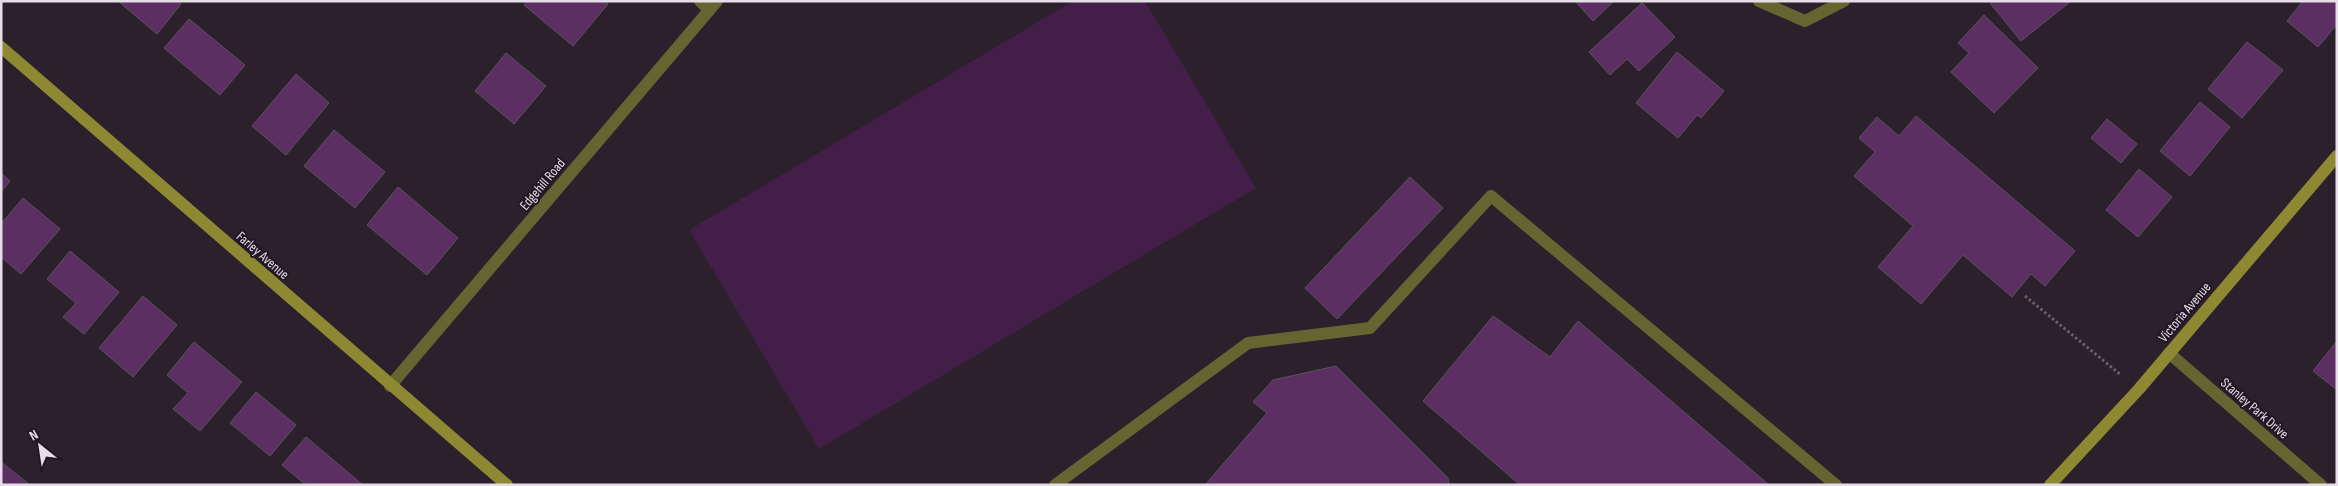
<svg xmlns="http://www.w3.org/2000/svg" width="2338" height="486" font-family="'Sofia Sans Condensed',sans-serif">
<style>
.green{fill:#431e48}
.building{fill:#5b2f61;stroke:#5e5160}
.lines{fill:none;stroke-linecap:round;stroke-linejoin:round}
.path{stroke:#6a606b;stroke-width:3;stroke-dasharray:2.5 2.5;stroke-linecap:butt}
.lane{stroke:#686432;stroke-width:12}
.street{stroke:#686432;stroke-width:12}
.secondary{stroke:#8f8833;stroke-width:12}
.labels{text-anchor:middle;stroke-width:4;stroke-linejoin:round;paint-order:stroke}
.street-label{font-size:14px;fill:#e6dee7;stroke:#211623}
</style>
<rect width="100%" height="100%" fill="#2b202c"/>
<path class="green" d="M1073,1H1145L1256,188L819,449L689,230Z"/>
<g class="building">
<path d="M118,1H178L181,4L157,34Z"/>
<path d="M527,1H604L608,4L573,46L524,5Z"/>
<path d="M1575,1H1614L1593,21Z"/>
<path d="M1992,1H2071L2021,41L1990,3Z"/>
<path d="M2303,1H2337V24L2318,47L2287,21Z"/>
<path d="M1642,3L1675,37L1639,71L1627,59L1610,75L1589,52Z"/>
<path d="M1984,15L2038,68L1994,113L1951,72L1969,53L1958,43Z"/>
<path d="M189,19L245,65L220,95L164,48Z"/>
<path d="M2247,42L2283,70L2242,118L2208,89Z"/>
<path d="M1677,52L1724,91L1701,118L1697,115L1678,138L1636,103Z"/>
<path d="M506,53L546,86L514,124L475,91Z"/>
<path d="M296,74L329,103L286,155L252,126Z"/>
<path d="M2200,102L2230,127L2190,176L2160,151Z"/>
<path d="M1916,116L2075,251L2045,286L2031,274L2012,297L1963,255L1921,304L1878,267L1913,226L1854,176L1875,152L1859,138L1877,117L1899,136Z"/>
<path d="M2107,119L2137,144L2121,163L2091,138Z"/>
<path d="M334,130L385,172L355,208L304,166Z"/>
<path d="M2139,169L2172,197L2138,237L2106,210Z"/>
<path d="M1,173L10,181L1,192Z"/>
<path d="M1410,177L1443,208L1337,319L1305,288Z"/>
<path d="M398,187L458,238L427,275L367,225Z"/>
<path d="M23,198L60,229L21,274L1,257V224Z"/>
<path d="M70,251L119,292L84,334L63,317L76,303L47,279Z"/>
<path d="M143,296L177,325L133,377L99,348Z"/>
<path d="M1493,316L1550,357L1578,321L1769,485H1520L1423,401Z"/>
<path d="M2337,341V390L2313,371Z"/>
<path d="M194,342L242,382L200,431L173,409L188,393L167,375Z"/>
<path d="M1336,366L1448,478L1449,485H1205L1267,413L1253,402L1273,380Z"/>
<path d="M256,392L296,425L270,456L230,423Z"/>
<path d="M306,437L363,485H306L282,465Z"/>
<path d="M1,462L30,485H1Z"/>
</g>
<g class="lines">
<path class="path" d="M2025,296L2121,375"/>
<path class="lane" d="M1055,485L1248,343L1370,328L1491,196L1836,485"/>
<g class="street">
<path d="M700,1L709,10"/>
<path d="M1759,1L1805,21L1844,1"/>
<path d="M2169,353L2321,485"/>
<path d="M390,386L717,1"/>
</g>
<g class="secondary">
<path d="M1,47L507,485"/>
<path d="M2050,485L2139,389L2337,156"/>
</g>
</g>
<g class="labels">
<g class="street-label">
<text transform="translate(542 184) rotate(-50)" y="5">Edgehill Road</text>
<text transform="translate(263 255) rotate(41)" y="5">Farley Avenue</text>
<text transform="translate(2184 312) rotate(-50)" y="5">Victoria Avenue</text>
<text transform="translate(2255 408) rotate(41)" y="5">Stanley Park Drive</text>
</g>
</g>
<rect width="2338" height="486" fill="none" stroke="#e6dee7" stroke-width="5"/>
<g transform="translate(40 446) rotate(330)" stroke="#211623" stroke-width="4" paint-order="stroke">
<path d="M0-4L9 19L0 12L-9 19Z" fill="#e6dee7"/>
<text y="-8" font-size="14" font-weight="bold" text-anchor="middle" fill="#e6dee7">N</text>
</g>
</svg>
